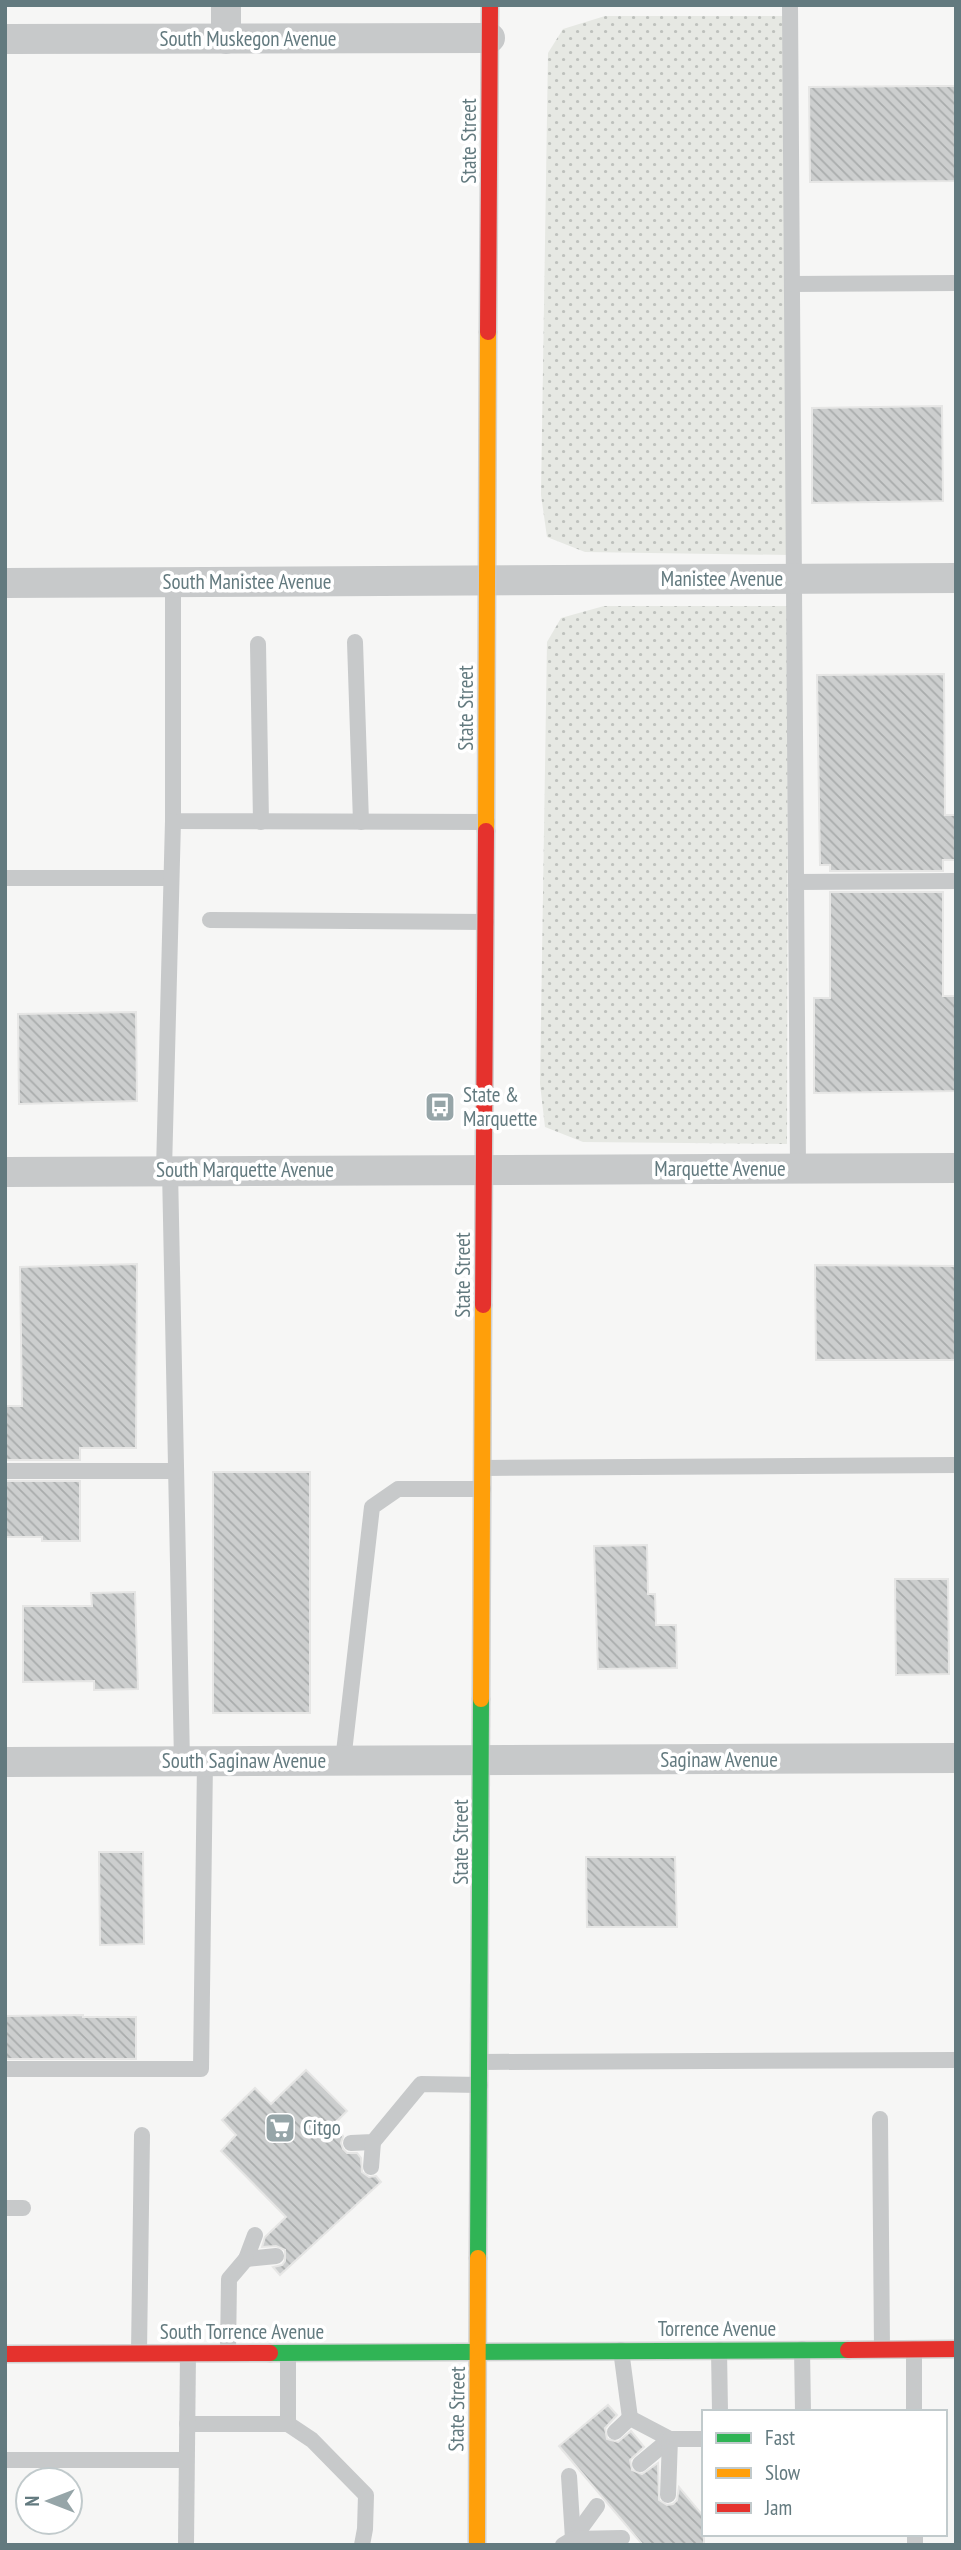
<svg xmlns="http://www.w3.org/2000/svg" width="961" height="2550" font-family="'PT Sans Narrow',sans-serif">
<style>
.grass{fill:url(#grass-dots)}
.building{fill:url(#building-back-hatch);stroke:#e6e6e5;stroke-width:2}
.lines{fill:none;stroke-linecap:round;stroke-linejoin:round}
.fast-casing{stroke:#d1d2d2;stroke-width:19}
.slow-casing{stroke:#d1d2d2;stroke-width:19}
.jam-casing{stroke:#d1d2d2;stroke-width:19}
.lane{stroke:#c7c9ca;stroke-width:16}
.street{stroke:#c7c9ca;stroke-width:30}
.fast{stroke:#30b455;stroke-width:16}
.slow{stroke:#ff9f0a;stroke-width:16}
.jam{stroke:#e5322d;stroke-width:16}
.labels{text-anchor:middle;stroke-width:7;stroke-linejoin:round;paint-order:stroke}
.street-label{font-size:21px;fill:#637a7f;stroke:#fff}
.poi-label{font-size:21px;fill:#637a7f;stroke:#fff;text-anchor:start}
</style>
<defs>
<pattern id="grass-dots" width="8" height="8" patternUnits="userSpaceOnUse" patternTransform="scale(1.75)"><rect width="8" height="8" fill="#e6e8e3"/><path d="M2 2h.1M6 6h.1" fill="none" stroke="#bec1bd" stroke-width="1.8" stroke-linecap="round"/></pattern>
<pattern id="building-back-hatch" width="6" height="6" patternUnits="userSpaceOnUse" patternTransform="scale(1.75)"><rect width="6" height="6" fill="#cccece"/><path d="M-1 5l2 2M0 0l6 6M5-1l2 2" fill="none" stroke="#a9acac"/></pattern>
</defs>
<rect width="100%" height="100%" fill="#f6f6f5"/>
<g class="grass">
<path d="M605,16H789V555L585,552L547,537L541,495L548,53L563,29Z"/>
<path d="M604,606H788L787,1144L583,1142L545,1127L540,1084L547,642L561,618Z"/>
</g>
<g class="building">
<path d="M930,86H956V181L810,182L809,87Z"/>
<path d="M942,406L943,501L812,503V408Z"/>
<path d="M944,674L945,815H956V860H943V871H830V865H820L817,675Z"/>
<path d="M830,892H943V996H956V1091L814,1093V998H830Z"/>
<path d="M136,1012L137,1101L19,1104L18,1014Z"/>
<path d="M137,1264L136,1448H80V1460H5V1406H22L20,1267Z"/>
<path d="M815,1265L956,1266V1360H816Z"/>
<rect x="213" y="1472" width="97" height="241"/>
<path d="M5,1481H80V1541H42V1537H5Z"/>
<path d="M647,1545L648,1594H655L656,1625H676L677,1668L598,1669L594,1546Z"/>
<path d="M895,1579H948L949,1674L896,1675Z"/>
<path d="M135,1592L138,1689L94,1690V1681L23,1682V1606H92L91,1593Z"/>
<path d="M99,1852H143L144,1944L100,1945Z"/>
<path d="M586,1857H675L677,1927H587Z"/>
<path d="M83,2015V2017H136V2059H5V2016Z"/>
<path d="M306,2070L347,2111L333,2125L343,2136L341,2143L343,2149L347,2153H357L361,2158L362,2172L369,2177L376,2176L381,2182L280,2275L273,2267L282,2265L285,2261V2250L276,2246L262,2247L265,2237L286,2217L221,2151L236,2135L222,2120L255,2088L271,2104Z"/>
<path d="M608,2405L617,2415L605,2428L607,2439L618,2442L631,2431L644,2447L630,2460L632,2470L642,2474L658,2463L659,2500L667,2505L673,2504L677,2500L679,2487L704,2517V2545H643L559,2446Z"/>
</g>
<g class="lines">
<g class="fast-casing">
<g id="fast">
<path d="M478,2258L481,1699"/>
<path d="M270,2353L848,2350"/>
</g>
</g>
<g class="slow-casing">
<g id="slow">
<path d="M486,831L488,332"/>
<path d="M481,1699L483,1305"/>
<path d="M477,2545L478,2258"/>
</g>
</g>
<g class="jam-casing">
<g id="jam">
<path d="M488,332L490,5"/>
<path d="M483,1305L486,831"/>
<path d="M848,2350L956,2349"/>
<path d="M5,2354L270,2353"/>
</g>
</g>
<g class="lane">
<path d="M790,5L798,1168"/>
<path d="M792,284L956,283"/>
<path d="M173,583V821L487,822"/>
<path d="M355,642L361,822"/>
<path d="M258,644L261,822"/>
<path d="M5,878H170"/>
<path d="M796,882L956,881"/>
<path d="M210,920L486,922"/>
<path d="M164,1170L173,821"/>
<path d="M170,1170L182,1761"/>
<path d="M483,1468L956,1465"/>
<path d="M5,1471H176"/>
<path d="M343,1761L372,1507L398,1489H483"/>
<path d="M480,2062L956,2060"/>
<path d="M5,2069H201L205,1761"/>
<path d="M880,2119L882,2349"/>
<path d="M351,2143L373,2142L421,2084L480,2085"/>
<path d="M371,2167L373,2142"/>
<path d="M5,2208H23"/>
<path d="M255,2235L246,2259L276,2256"/>
<path d="M802,2349L803,2412"/>
<path d="M914,2349V2412"/>
<path d="M621,2350L630,2418"/>
<path d="M719,2350L720,2412"/>
<path d="M139,2353L142,2135"/>
<path d="M228,2353L229,2279L246,2259"/>
<path d="M288,2353V2424L312,2440L366,2495L365,2529L362,2545"/>
<path d="M187,2424H288"/>
<path d="M615,2432L630,2418L670,2439L640,2464"/>
<path d="M5,2460H186"/>
<path d="M569,2476L573,2539"/>
<path d="M668,2495L670,2439H704"/>
<path d="M915,2534V2545"/>
<path d="M573,2539L597,2506"/>
<path d="M186,2545L188,2353"/>
<path d="M563,2545L573,2539L622,2538"/>
</g>
<g class="street">
<path d="M226,5V39"/>
<path d="M5,39L490,38"/>
<path d="M5,583L956,578"/>
<path d="M5,1172L956,1168"/>
<path d="M5,1762L956,1758"/>
</g>
<use href="#fast" class="fast"/>
<use href="#slow" class="slow"/>
<use href="#jam" class="jam"/>
</g>
<defs>
<g id="bus-square" transform="scale(1.575)"><rect x="-9" y="-9" width="18" height="18" rx="4" fill="#96a5a8" stroke="#fff"/><path d="M-5-6H5V4H4V6H2V4H-2V6H-4V4H-5ZM-3.5-4V0h7V-4ZM-3.5 1.2v1.5H-2V1.2ZM2 1.2v1.5H3.5V1.2Z" fill="#fff"/></g>
<g id="supermarket-square" transform="scale(1.575)"><rect x="-9" y="-9" width="18" height="18" rx="4" fill="#96a5a8" stroke="#fff"/><path d="M-6-5.5h2.5l.6 2H6L4.5 2H-2.5L-4.4-4H-6ZM-1.5 3.2a1.3 1.3 0 1 0 .1 0ZM3 3.2a1.3 1.3 0 1 0 .1 0Z" fill="#fff"/></g>
</defs>
<g fill-rule="evenodd">
<use href="#bus-square" x="440" y="1107"/>
<use href="#supermarket-square" x="280" y="2128"/>
</g>
<g class="labels">
<g class="street-label">
<text x="248" y="46">South Muskegon Avenue</text>
<text transform="translate(469 141) rotate(-90)" y="7">State Street</text>
<text x="722" y="586">Manistee Avenue</text>
<text x="247" y="589">South Manistee Avenue</text>
<text transform="translate(466 708) rotate(-90)" y="7">State Street</text>
<text x="720" y="1176">Marquette Avenue</text>
<text x="245" y="1177">South Marquette Avenue</text>
<text transform="translate(463 1275) rotate(-90)" y="7">State Street</text>
<text x="719" y="1767">Saginaw Avenue</text>
<text x="244" y="1768">South Saginaw Avenue</text>
<text transform="translate(461 1842) rotate(-90)" y="7">State Street</text>
<text x="717" y="2336">Torrence Avenue</text>
<text x="242" y="2339">South Torrence Avenue</text>
<text transform="translate(457 2409) rotate(-89)" y="7">State Street</text>
</g>
<g class="poi-label">
<text x="463" y="1102">State &amp;<tspan x="463" dy="24">Marquette</tspan></text>
<text x="303" y="2135">Citgo</text>
</g>
</g>
<rect width="961" height="2550" fill="none" stroke="#637a7f" stroke-width="14"/>
<rect x="702" y="2410" width="245" height="126" fill="#ffffff" stroke="#c1cacc" stroke-width="2"/>
<rect x="716" y="2433" width="35" height="10" fill="#30b455" stroke="#c1cacc" stroke-width="2"/>
<text x="765" y="2445" font-size="21" fill="#637a7f">Fast</text>
<rect x="716" y="2468" width="35" height="10" fill="#ff9f0a" stroke="#c1cacc" stroke-width="2"/>
<text x="765" y="2480" font-size="21" fill="#637a7f">Slow</text>
<rect x="716" y="2503" width="35" height="10" fill="#e5322d" stroke="#c1cacc" stroke-width="2"/>
<text x="765" y="2515" font-size="21" fill="#637a7f">Jam</text>
<g transform="translate(49 2501) rotate(270)"><circle r="33" fill="#ffffff" stroke="#c1cacc" stroke-width="2"/>
<path d="M0-5L12 26L0 18L-12 26Z" fill="#96a5a8"/>
<text y="-10" font-size="19" font-weight="bold" text-anchor="middle" fill="#637a7f">N</text>
</g>
</svg>
